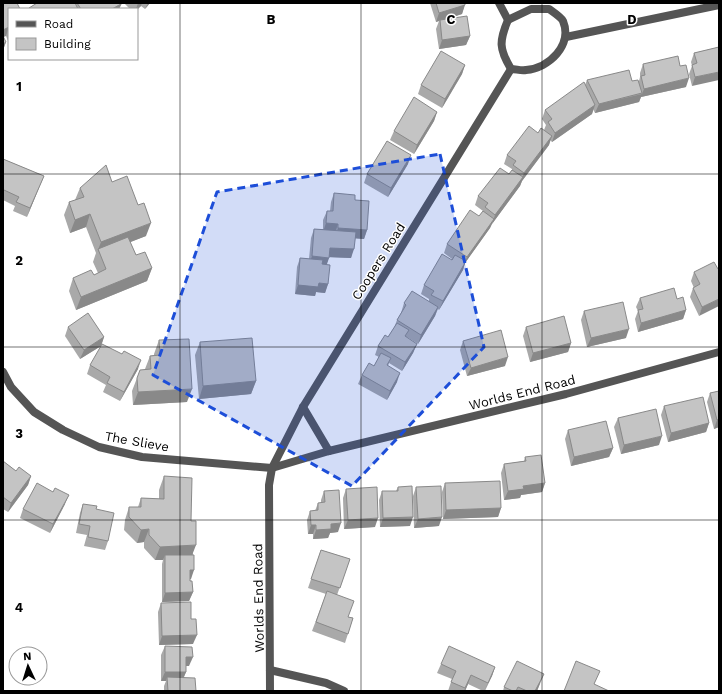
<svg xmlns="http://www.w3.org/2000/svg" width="722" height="694" font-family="'Work Sans',sans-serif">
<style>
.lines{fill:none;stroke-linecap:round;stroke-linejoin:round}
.minor{stroke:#555;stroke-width:8}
.wall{fill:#a9a9a9}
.shaded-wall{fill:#898989}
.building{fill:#c4c4c4;stroke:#898989}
.marked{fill:#1d4ed8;fill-opacity:0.2;stroke:#1d4ed8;stroke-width:3;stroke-dasharray:8 5;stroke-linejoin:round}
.grid{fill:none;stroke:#000;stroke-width:1;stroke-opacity:0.55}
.labels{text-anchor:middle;stroke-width:3;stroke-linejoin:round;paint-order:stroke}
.street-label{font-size:13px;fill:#000;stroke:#fff}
.grid-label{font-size:13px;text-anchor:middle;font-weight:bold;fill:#000;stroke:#fff;stroke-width:3;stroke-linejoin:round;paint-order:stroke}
</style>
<rect width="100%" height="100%" fill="#fff"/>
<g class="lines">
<g class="minor">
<path d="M499,3L508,20"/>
<path d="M531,9H549C553,12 561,17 563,21C573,45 549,68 526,70C521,71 516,69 511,69C499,49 499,41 508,20Z"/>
<path d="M566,37L719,5"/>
<path d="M3,372L11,387L34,412L63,430L99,447L142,457L272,468L329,451L566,394L719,352"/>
<path d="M303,407L329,451"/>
<path d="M270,670L326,683L344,691"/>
<path d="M270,691L269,485L272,468L303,407L511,69"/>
</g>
</g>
<g class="wall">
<path d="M3,3L9,9V41H8L6,36L3,37L6,42L3,50Z"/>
<path d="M37,3H122L119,9H28L29,8Z"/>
<path d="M124,3H150L145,9L141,6L137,9H130Z"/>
<path d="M430,3H465L462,14L447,19L470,36L466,45L439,49L436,29L439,21L436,22Z"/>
<path d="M719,47L692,86L689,74L692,66L691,62L694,53Z"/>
<path d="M643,64L686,87L641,97L639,102L595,113L593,109L592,114L552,142L550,140L549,145L522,181L520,186L492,224L490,228L465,263L463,270L439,310L438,309L435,316L418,344L407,337H406L417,344L413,353L402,371L389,363L388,366L397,382L387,400L358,384L362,375L374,366L379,357L375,355L378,346L388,337L394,328L397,320L401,313L404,303L429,301V299L421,294L424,285L452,259L444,253L447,244L479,216L483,211L475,205L478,196L509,174L512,171V169L504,164L507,155L538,133L544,130L546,125L542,119L545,110L585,85L587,80L639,81L640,77V73Z"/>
<path d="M465,65L462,74L442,108L418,94L421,85Z"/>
<path d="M437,112L434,121L414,154L390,140L394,131Z"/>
<path d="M3,159L44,176L27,217L13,211L15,206L3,200Z"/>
<path d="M408,164L388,197L364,183L367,174Z"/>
<path d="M112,182L146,236L130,242L136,255L152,268L147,281L76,310L69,291L73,278L94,275L98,273L93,262L96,253L86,227L70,233L64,215L69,202L75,200L80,188Z"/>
<path d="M334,193L355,200L367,230L364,239L355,238L351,258L329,257L326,265L328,284L325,293L316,292L315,296L295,294L297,267L300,258L309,259L311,238L314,229H323V220L327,211H330L331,202Z"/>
<path d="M718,269L699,316L690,297L693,288H694L691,281L694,272Z"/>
<path d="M640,298L677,299L686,310L683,319L638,332L635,319L638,311L636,307Z"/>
<path d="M584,311L626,338L587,347L581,320Z"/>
<path d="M68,327L104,337L101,346L80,359L65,336Z"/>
<path d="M526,327L571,343L568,352L530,362L523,336Z"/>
<path d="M159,340L187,402L133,405L132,391L137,378L145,369L150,356L154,355V354Z"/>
<path d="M463,341L505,366L467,376L460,350Z"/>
<path d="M200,342L256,381L251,394L199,399L195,355Z"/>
<path d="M122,354L138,369L120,401L103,392L106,385L87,374L90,365Z"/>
<path d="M719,391V427L714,429L707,402L710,393Z"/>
<path d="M664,406L709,423L706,432L668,442L661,415Z"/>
<path d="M618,418L659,445L621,454L614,427Z"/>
<path d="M568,430L613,448L609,457L571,466L565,439Z"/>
<path d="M525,457L545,483L542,492L521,495L520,498L504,500L501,473L504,464L524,461Z"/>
<path d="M3,461L16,471L31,476L28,485L8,512L3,509Z"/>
<path d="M164,476L191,521L193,555L191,579H190L193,592L189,601L162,602V564L163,560H155L144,548V542L137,543L124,530L125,520L129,507H138L141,498L159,499V490Z"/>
<path d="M445,483L501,508L498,517L443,519L442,492Z"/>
<path d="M398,487L410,526L380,527L379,500L382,491H396Z"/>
<path d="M416,487L439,526L414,528L413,496Z"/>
<path d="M346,489L375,527L344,529L343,498Z"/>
<path d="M324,491L338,532L330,533L328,538L313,539V534H308L307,520L310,511H315L318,503H321V500Z"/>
<path d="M65,504L50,533L20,518L23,509Z"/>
<path d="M83,504L96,509L108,541L105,550L84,546L87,535L76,533L80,513Z"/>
<path d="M321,550L350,559L337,595L348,617L353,618L345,643L312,631L326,594L308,588Z"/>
<path d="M161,603L191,619L193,644L159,645L158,612Z"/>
<path d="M165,646L189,666H186V672L184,677L196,691H164V686L166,681H161V655Z"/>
<path d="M441,664L495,667L492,676L485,691H483L468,684L465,691H448L452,679L437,673Z"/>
<path d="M540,683L537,691H503L504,687Z"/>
</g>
<g class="shaded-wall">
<path d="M118,3H122L119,9H112Z"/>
<path d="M138,3H142L141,6L137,10V9H136Z"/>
<path d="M148,3H150L145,9Z"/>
<path d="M465,5L462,14L440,21V20L439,21L436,22L439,13Z"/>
<path d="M9,27L6,36L3,37V30Z"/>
<path d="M470,36L466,45L439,49L442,40Z"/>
<path d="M6,42L3,50V44Z"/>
<path d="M465,65L462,74L442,108L445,99Z"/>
<path d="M719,72V80L692,86L695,77Z"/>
<path d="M689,78L686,87L641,97L639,102L595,113L599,104L642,94L644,89Z"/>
<path d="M595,105L592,114L552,142L555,133Z"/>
<path d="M437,112L434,121L414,154L417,145Z"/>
<path d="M552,136L549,145L522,181L520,186L492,224L495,215L522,178L524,173Z"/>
<path d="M411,155L408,164L388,197L391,188Z"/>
<path d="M44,176L40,185L27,217L30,208Z"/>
<path d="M90,214L86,227L70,233L75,220Z"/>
<path d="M494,219L490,228L465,263L463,270L439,310L443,301L463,266L467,257Z"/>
<path d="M151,223L146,236L100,254L98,250L101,242Z"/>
<path d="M326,223L338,224L335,233L323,232Z"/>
<path d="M338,228L367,230L364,239L335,237Z"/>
<path d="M330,248L354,249L351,258L326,257Z"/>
<path d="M312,256L329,258L326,267L309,265Z"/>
<path d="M152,268L147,281L76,310L81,297Z"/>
<path d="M319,283L328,284L325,293L316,292L315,296L295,294L298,285Z"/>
<path d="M719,299V306L699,316L702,307Z"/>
<path d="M438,307L435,316L418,344L421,335Z"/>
<path d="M686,310L683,319L638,332L641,323Z"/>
<path d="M629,329L626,338L587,347L591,338Z"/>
<path d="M104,337L101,346L80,359L84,350Z"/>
<path d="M571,343L568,352L530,362L533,353Z"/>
<path d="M417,344L413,353L402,371L405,362Z"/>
<path d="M508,357L505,366L467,376L471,368Z"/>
<path d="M141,360L138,369L120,401L124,392Z"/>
<path d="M400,373L397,382L387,400L390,391Z"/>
<path d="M256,381L251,394L199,399L203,386Z"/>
<path d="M192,389L187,402L133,405L138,392Z"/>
<path d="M719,419V427L714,429L717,420Z"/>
<path d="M709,423L706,432L668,442L671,433Z"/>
<path d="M662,436L659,445L621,454L624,445Z"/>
<path d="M613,448L609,457L571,466L574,457Z"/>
<path d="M31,476L28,485L8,512L11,503Z"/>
<path d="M545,483L542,492L521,495L520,498L504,500L508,491L523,486Z"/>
<path d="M69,495L65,504L50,533L53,524Z"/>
<path d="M501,508L498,517L443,519L446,510Z"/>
<path d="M413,517L410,526L380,527L383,518Z"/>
<path d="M442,517L439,526L414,528L418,519Z"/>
<path d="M378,518L375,527L344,529L348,520Z"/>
<path d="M341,523L338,532L330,533L328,538L313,539L316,530L331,524Z"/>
<path d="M311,525H316L313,534H308Z"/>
<path d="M149,529L144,542L137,543L141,530Z"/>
<path d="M196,545L191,558L165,555L163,560H155L160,547Z"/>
<path d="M190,570H194L191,579H186Z"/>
<path d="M193,592L189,601L162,602L165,593Z"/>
<path d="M197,635L193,644L159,645L162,636Z"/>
<path d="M186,657H193L189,666H182Z"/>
<path d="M495,667L492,676L484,691L488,683Z"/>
<path d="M165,672H186L182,681L167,677L166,681H161Z"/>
<path d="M544,674L537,691H535Z"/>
<path d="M471,675L468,684L465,691H464Z"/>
</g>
<g class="building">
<path d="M3,3H17L20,9H9V27L3,30Z"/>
<path d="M37,3H75L78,9H29V8Z"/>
<path d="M77,3H120L121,4L112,9H81Z"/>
<path d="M436,3H465V5L439,13Z"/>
<path d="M467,16L470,36L442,40L440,20Z"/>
<path d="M3,36L6,42L3,44Z"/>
<path d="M719,47V72L695,77L692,65L697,63L694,53Z"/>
<path d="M441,51L465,65L445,99L421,85Z"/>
<path d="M678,56L680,66L686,65L689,78L644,89L641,76L645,75L643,64Z"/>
<path d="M629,70L632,81L638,80L642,93L599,104L587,80Z"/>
<path d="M584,82L595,105L555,133L548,122L552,119L545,110Z"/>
<path d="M414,97L437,112L417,145L394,131Z"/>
<path d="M529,126L538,133L541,128L552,136L524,173L513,165L516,161L507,155Z"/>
<path d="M387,141L411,155L391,188L367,174Z"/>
<path d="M3,159L44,176L30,208L16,202L19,197L4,190L3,192Z"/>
<path d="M106,165L112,182L127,176L138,205L144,203L151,223L101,242L90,214L75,220L69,202L84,197L80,188Z"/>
<path d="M500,168L509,174L512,170L523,177L495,215L485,207L488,203L478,196Z"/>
<path d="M334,193L355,195V200L369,201L367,230L338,228V224L326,223L327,211H333Z"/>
<path d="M470,210L479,216L483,211L494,219L467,257L447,244Z"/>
<path d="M314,229L356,232L354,249L330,248L329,258L312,256Z"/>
<path d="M128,237L136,255L145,252L152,268L81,297L73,278L91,270L94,275L106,269L98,249Z"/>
<path d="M442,254L452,260L455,255L466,261L443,301L431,295L434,291L424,285Z"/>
<path d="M300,258L323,260L322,264L330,265L328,284L319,283L318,287L298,285Z"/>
<path d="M714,262L718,269L719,268V299L702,307L693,288L700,284L694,272Z"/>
<path d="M674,288L677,299L683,297L686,310L641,323L638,310L643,309L640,298Z"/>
<path d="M412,291L438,307L421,335L397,320L406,305L404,303Z"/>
<path d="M623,302L629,329L591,338L584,311Z"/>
<path d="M88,313L104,337L84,350L68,327Z"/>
<path d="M564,316L571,343L533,353L526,327Z"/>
<path d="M397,323L409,330L405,336L417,344L405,362L378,346L385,335L388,337Z"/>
<path d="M501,330L508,357L471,368L463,341Z"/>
<path d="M252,338L256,381L203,386L200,342Z"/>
<path d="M189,339L192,389L138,392L137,378L140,370L151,369L150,356L160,355L159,340Z"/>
<path d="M102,344L122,354L124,351L141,360L124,392L107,383L110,377L90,365Z"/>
<path d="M381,353L391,358L387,365L400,373L390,391L362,375L369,363L374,366Z"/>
<path d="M719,391V419L717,420L710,393Z"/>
<path d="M703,397L709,423L671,433L664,406Z"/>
<path d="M656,409L662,436L624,445L618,418Z"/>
<path d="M606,421L613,448L574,457L568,430Z"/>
<path d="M541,455L545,483L523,486L524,489L508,491L504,464L526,461L525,457Z"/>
<path d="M3,461L16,471L19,467L31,476L11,503L3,497Z"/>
<path d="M164,476L192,478L191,521H196V545L160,547L149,535V529L141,530L129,517V507H141V498L164,499Z"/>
<path d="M500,481L501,508L446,510L445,483Z"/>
<path d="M37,483L53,492L55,488L69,495L53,524L23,509Z"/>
<path d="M412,486L413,517L383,518L382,491H398V487Z"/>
<path d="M441,486L442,517L418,519L416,487Z"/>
<path d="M377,487L378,518L348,520L346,489Z"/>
<path d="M339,490L341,523L331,524V529L316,530V525H311L310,511L318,510V503L325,502L324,491Z"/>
<path d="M83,504L97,506L96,509L114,513L108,541L88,537L90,526L79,524Z"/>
<path d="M321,550L350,559L340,588L311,579Z"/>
<path d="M165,555H194V570H190V581H192L193,592L165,593Z"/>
<path d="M327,591L354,601L348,617L353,618L348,634L316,622Z"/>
<path d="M191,602V619H196L197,635L162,636L161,603Z"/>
<path d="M165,646L192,647L193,657H186V672H165Z"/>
<path d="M449,646L495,667L488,683L471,675L465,688L451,682L456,671L441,664Z"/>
<path d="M517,661L544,674L535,691H527L518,687L516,691H513L504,687Z"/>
<path d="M576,661L600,671L594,684L609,691H564Z"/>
<path d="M167,677L195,678L196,691H168Z"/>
</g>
<path class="marked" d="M440,154L484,347L352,486L153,375L217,192Z"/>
<path class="grid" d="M180,3V691M361,3V691M542,3V691M3,174H719M3,347H719M3,520H719"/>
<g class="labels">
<g class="street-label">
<text transform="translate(378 261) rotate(-58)" y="5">Coopers Road</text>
<text transform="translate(522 392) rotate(-14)" y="5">Worlds End Road</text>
<text transform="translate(137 441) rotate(10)" y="5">The Slieve</text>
<text transform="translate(258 598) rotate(-91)" y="5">Worlds End Road</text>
</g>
</g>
<g class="grid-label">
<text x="271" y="24">B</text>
<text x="451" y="24">C</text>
<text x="632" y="24">D</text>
<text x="19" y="91">1</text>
<text x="19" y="265">2</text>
<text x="19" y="438">3</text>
<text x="19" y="612">4</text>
</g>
<rect width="722" height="694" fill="none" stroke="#000000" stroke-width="8"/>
<rect x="8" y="8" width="130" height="52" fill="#ffffff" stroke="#999999"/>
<rect x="16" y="21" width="20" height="6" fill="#555555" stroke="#999999"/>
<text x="44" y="28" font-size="12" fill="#000000">Road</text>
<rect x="16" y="38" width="20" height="12" fill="#c4c4c4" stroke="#999999"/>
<text x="44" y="48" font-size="12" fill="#000000">Building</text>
<g transform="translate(28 666) rotate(356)"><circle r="19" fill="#ffffff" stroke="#999999"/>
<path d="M0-3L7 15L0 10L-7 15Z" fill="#000000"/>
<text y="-6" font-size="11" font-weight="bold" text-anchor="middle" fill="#000000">N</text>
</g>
</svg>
